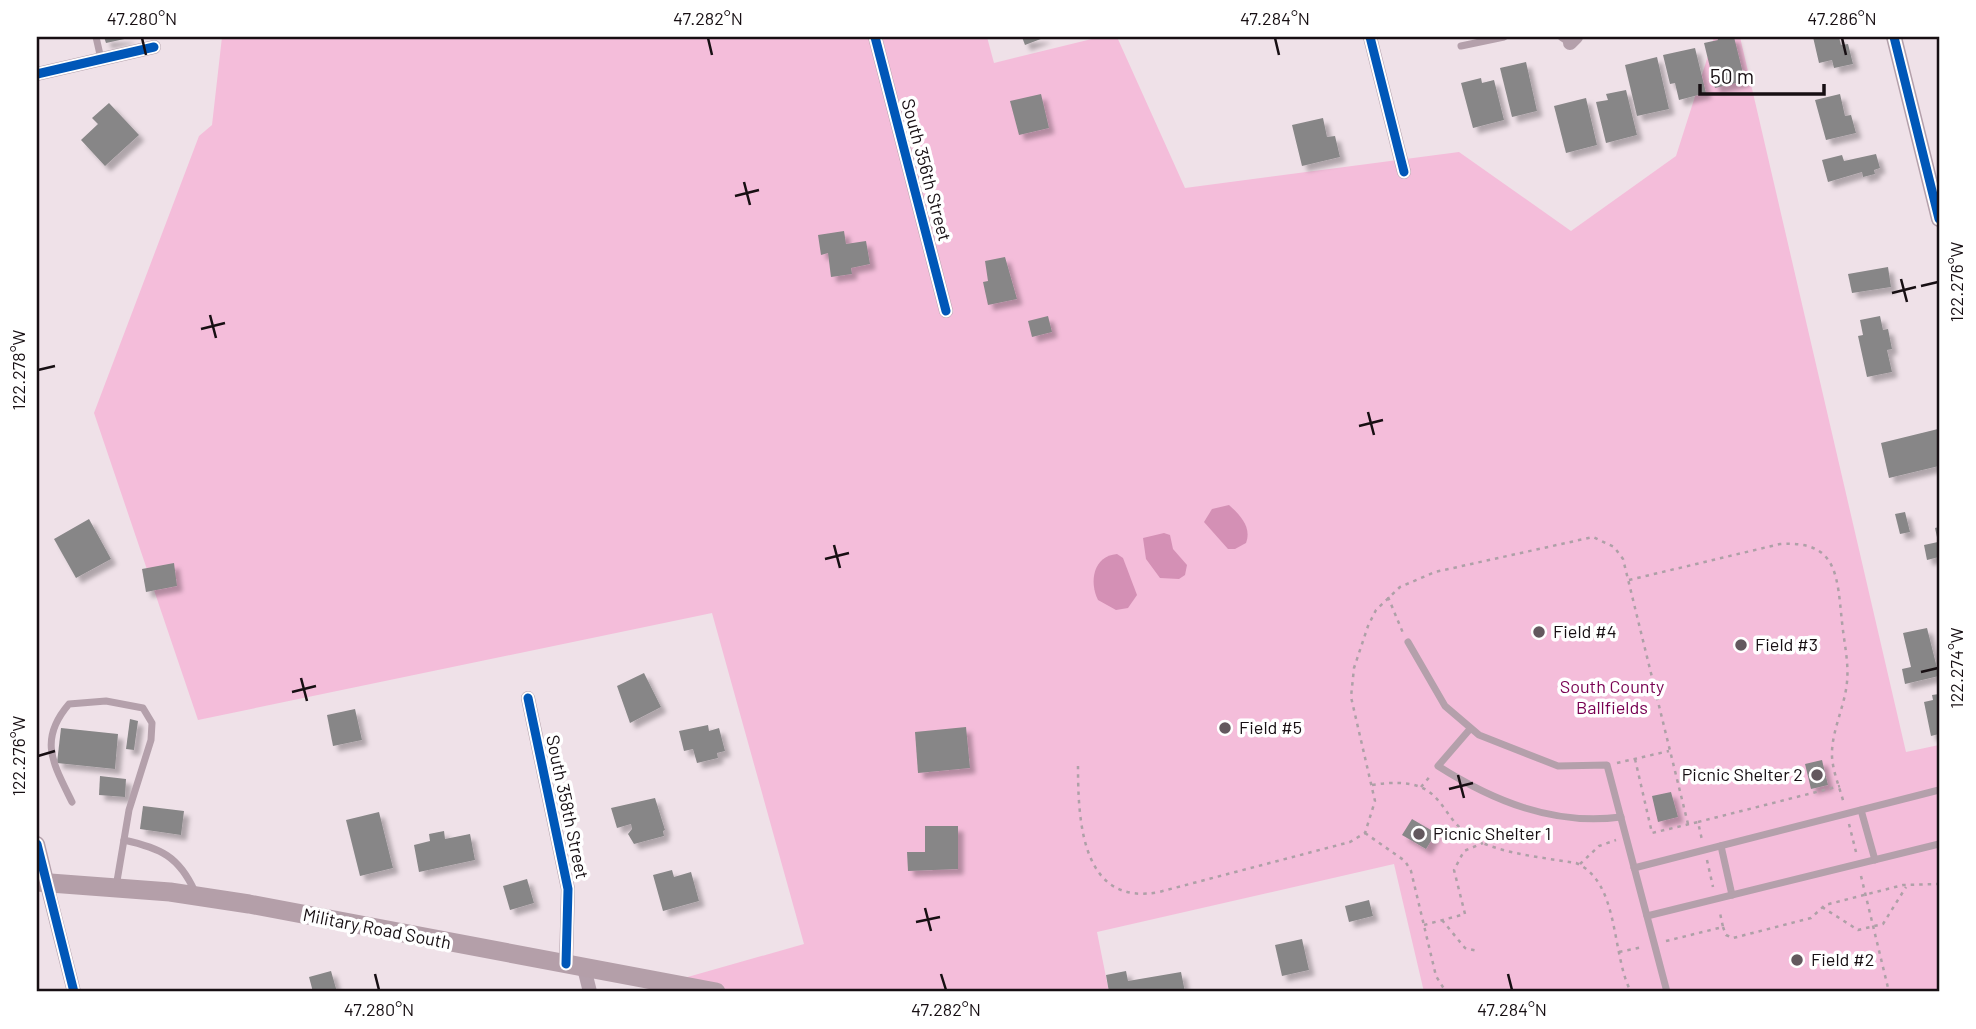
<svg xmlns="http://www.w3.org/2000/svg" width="1976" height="1029" font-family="Barlow,sans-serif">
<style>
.green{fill:#f4bdda}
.water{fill:#d490b5}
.building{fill:#878687;filter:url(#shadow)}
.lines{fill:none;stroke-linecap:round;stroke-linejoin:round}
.path{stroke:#aea0a7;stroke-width:2.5;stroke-dasharray:3.5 5;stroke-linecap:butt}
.service{stroke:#b4a0ab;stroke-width:7}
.minor{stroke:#b4a0ab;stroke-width:14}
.tertiary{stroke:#b4a0ab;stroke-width:16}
.secondary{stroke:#b49fa9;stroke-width:19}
.cycleway-casing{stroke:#fff;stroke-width:13}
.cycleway{stroke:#0057b8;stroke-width:9}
.ticks{fill:none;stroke:#170f13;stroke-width:2.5}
.poi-dot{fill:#63585e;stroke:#fff;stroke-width:2.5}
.labels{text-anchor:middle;stroke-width:7;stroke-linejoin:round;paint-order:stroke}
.street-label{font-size:18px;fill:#170f13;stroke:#fff}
.poi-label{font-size:18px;fill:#170f13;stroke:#fff;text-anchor:start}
.park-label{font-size:18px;fill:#780051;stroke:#fff}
.neatline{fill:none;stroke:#170f13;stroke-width:2.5}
.ticks-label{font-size:18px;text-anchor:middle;fill:#170f13}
</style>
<defs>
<filter id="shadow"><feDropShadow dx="5.5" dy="5.5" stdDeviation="2" flood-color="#0004"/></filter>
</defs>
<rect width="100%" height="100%" fill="#efe1e8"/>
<path class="green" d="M222,37H987L994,63L1100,37H1117L1185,188L1459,152L1571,231L1676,156L1714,37H1740L1906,752L1939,745V992H1424L1394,864L1097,932L1109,992H635L804,944L712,613L198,720L94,413L199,136L212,125Z"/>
<g class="water">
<path d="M1229,505C1240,515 1252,527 1246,543L1235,549H1228L1204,522L1212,509Z"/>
<path d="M1164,533L1170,535L1173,549L1187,565L1185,575L1179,579L1160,578L1146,559L1143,538Z"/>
<path d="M1117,554L1123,558L1137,595L1128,608L1116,610L1098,600C1089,582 1093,556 1117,554Z"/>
</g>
<g class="building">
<path d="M104,37H129V38L106,43Z"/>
<path d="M1022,37H1046L1025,45Z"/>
<path d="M1717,37H1734L1745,81L1715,88L1704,43L1718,40Z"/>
<path d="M1813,37H1839L1841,45L1848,44L1853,64L1834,68L1832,60L1819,63Z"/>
<path d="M1695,48L1706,93L1679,100L1675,83L1670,84L1663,55Z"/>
<path d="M1657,57L1669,109L1637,116L1625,65Z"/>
<path d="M1526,62L1537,111L1512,117L1500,68Z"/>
<path d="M1481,78L1482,83L1494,80L1504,120L1473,128L1461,83Z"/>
<path d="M1626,90L1637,135L1606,143L1596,102L1608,100L1606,94Z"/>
<path d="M1041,94L1049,128L1019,135L1010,101Z"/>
<path d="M1840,94L1845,116L1851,115L1856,133L1826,140L1815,100Z"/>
<path d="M1586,98L1597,145L1566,153L1554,106Z"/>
<path d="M109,103L139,135L105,166L81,140L98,124L92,118Z"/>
<path d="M1323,118L1327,137L1335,136L1340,157L1302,166L1292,125Z"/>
<path d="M1876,154L1880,168L1874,170L1875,174L1863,177L1862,172L1828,182L1822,160L1842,155L1844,161Z"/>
<path d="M844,231L846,244L866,241L870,264L851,268L852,274L831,277L828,253L821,255L818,235Z"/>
<path d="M1005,257L1017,299L988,305L983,282L988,281L985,261Z"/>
<path d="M1888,267L1891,287L1852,293L1848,274Z"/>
<path d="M1048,316L1052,332L1032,337L1028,321Z"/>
<path d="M1880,316L1883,330L1888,329L1892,349L1887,350L1892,372L1867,377L1858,336L1863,335L1860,320Z"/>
<path d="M1938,429L1939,466L1889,478L1881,443Z"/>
<path d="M1905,512L1910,532L1900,534L1895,514Z"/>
<path d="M89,519L111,559L76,578L54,539Z"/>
<path d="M1939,527V557L1927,560L1924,545L1938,542L1935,528Z"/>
<path d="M174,563L177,586L146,592L142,569Z"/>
<path d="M1927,628L1939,676L1905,684L1902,669L1911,667L1903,633Z"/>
<path d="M644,673L661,707L630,723L617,686Z"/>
<path d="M1939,694V734L1931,736L1924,702L1933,700L1932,695Z"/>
<path d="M355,709L362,740L333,746L327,715Z"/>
<path d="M130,719L138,721L134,750L126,749Z"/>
<path d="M708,725L709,731L719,728L725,751L717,753L718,758L697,763L693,749L684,751L679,731Z"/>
<path d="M966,727L970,768L918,773L915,732Z"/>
<path d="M61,728L118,734L115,769L57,763Z"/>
<path d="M1822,760L1828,785L1811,789L1805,764Z"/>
<path d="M100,776L126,779L125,797L99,795Z"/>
<path d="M1671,792L1678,817L1658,822L1652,796Z"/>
<path d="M655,798L665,830L663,831L664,836L634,844L628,834L632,829L631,824L617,828L611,808Z"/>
<path d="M143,806L184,811L181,835L140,829Z"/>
<path d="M379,812L393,868L360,876L346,820Z"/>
<path d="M1412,819L1436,833L1426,849L1402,835Z"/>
<path d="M925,826H958V869L908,871L907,852H925Z"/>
<path d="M444,831L445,839L470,834L475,860L419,872L414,845L430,841L429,834Z"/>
<path d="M672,870L674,877L691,872L699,901L663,911L653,875Z"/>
<path d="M527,879L534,903L510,910L503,886Z"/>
<path d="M1369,900L1373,916L1349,922L1345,906Z"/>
<path d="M1302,939L1309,970L1282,976L1275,945Z"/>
<path d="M331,971L337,992H313L309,977Z"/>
<path d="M1126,971L1128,981L1181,972L1185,992H1109L1106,975Z"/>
</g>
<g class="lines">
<g class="path">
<path d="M1629,580L1780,544C1838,540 1837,576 1842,622C1844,642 1849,663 1847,682C1845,705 1833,728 1832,751C1831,768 1840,788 1844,804"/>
<path d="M1388,597L1403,633"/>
<path d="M1635,759L1652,833L1698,822L1702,840"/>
<path d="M1617,763L1669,751"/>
<path d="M1078,766C1078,822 1082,907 1159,892L1350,842L1365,833L1375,801L1351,697L1354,668L1368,626L1376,610L1400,587L1435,572L1593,537L1614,547L1623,559L1688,824"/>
<path d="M1372,785C1454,772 1431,822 1485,844C1513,855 1546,858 1576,863C1620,882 1611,954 1631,992"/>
<path d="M1421,787L1432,774"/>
<path d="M1698,822L1840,786"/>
<path d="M1849,824L1856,852"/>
<path d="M1365,833L1405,861L1411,871L1436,976L1446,992"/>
<path d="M1707,860L1713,887"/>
<path d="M1580,864L1599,846L1616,840"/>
<path d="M1861,876L1889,992"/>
<path d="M1822,907L1858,930L1883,924L1906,887"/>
<path d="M1442,920L1465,948L1478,951"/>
<path d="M1424,925L1465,914L1454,870L1464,851L1483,843"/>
<path d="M1723,927L1726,935L1733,938L1811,918L1825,905L1903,885L1939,884"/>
<path d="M1666,941L1723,927L1720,913"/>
<path d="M1619,952L1643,947"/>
</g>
<g class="service">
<path d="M96,37L101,59"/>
<path d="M1561,37L1570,43"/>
<path d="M1461,46L1504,37"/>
<path d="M1408,642L1445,706L1479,735L1558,766L1607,765L1667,992"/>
<path d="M1470,729L1438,766C1493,801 1554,826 1621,817"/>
<path d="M72,802C53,763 38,740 69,704L106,701L143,708L152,723L151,740L129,810L116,887"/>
<path d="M1861,810L1875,860"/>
<path d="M124,840C160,848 179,856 195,892"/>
<path d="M1721,846L1732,895"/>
<path d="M1634,868L1939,790"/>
<path d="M1647,916L1939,844"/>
</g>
<g class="minor">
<path d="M875,37L946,311"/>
<path d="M1370,37L1404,172"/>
<path d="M1570,43L1576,37"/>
<path d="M37,74L154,47"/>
<path d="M528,698L568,889L566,964"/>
<path d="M46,881L74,992"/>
<path d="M584,968L590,992"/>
</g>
<g class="tertiary">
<path d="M1894,37L1939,219"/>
<path d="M37,844L46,881"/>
</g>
<path class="secondary" d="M37,882L170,892L249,904L716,992"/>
<g class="cycleway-casing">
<g id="cycleway">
<path d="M875,37L946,311"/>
<path d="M1370,37L1404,172"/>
<path d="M1894,37L1939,219"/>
<path d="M37,74L154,47"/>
<path d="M528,698L568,889L566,964"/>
<path d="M37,844L74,992"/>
</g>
</g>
<use href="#cycleway" class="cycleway"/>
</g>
<path class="ticks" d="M142,38L146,55M708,38L712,55M1275,38L1279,55M1842,38L1846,55M744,182L750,205M735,196L759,190M1901,279L1907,302M1921,286L1938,282M1892,293L1916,287M210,315L216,338M201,329L225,323M38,370L55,366M1368,412L1374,435M1359,426L1383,420M834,545L840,568M825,559L849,553M1921,672L1938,668M301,678L307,701M292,692L316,686M38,756L55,751M1458,775L1464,798M1449,789L1473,783M925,908L931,931M916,922L940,917M375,974L379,990M941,974L946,990M1508,974L1512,990"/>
<g class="poi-dot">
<circle cx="1539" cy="632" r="7"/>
<circle cx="1741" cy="645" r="7"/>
<circle cx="1225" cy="728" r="7"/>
<circle cx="1817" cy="775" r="7"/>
<circle cx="1419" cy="834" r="7"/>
<circle cx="1797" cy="960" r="7"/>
</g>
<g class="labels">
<g class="street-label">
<text transform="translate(926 170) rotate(75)" y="6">South 356th Street</text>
<text transform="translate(567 807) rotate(78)" y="6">South 358th Street</text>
<text transform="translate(377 929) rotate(11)" y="6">Military Road South</text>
</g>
<g class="poi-label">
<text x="1553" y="638">Field #4</text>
<text x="1755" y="651">Field #3</text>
<text x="1239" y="734">Field #5</text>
<text x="1803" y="781" text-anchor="end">Picnic Shelter 2</text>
<text x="1433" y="840">Picnic Shelter 1</text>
<text x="1811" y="966">Field #2</text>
</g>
<g class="park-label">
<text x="1612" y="693">South County<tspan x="1612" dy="21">Ballfields</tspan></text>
</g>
</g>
<rect width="1976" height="1029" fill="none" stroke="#ffffff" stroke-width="77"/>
<path d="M1700 84v10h124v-10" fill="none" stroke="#170f13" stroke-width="3.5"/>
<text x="1710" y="84" font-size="21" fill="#170f13" stroke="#ffffff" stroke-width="5" paint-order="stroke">50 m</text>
<rect x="38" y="38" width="1900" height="952" class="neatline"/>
<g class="ticks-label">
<text x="142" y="25">47.280°N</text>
<text x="708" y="25">47.282°N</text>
<text x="1275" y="25">47.284°N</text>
<text x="1842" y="25">47.286°N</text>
<text transform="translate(1957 282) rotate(-90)" y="6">122.276°W</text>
<text transform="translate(19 370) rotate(-90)" y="6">122.278°W</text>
<text transform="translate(1957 668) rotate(-90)" y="6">122.274°W</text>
<text transform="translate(19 756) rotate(-90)" y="6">122.276°W</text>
<text x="379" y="1016">47.280°N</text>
<text x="946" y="1016">47.282°N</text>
<text x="1512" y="1016">47.284°N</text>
</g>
</svg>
